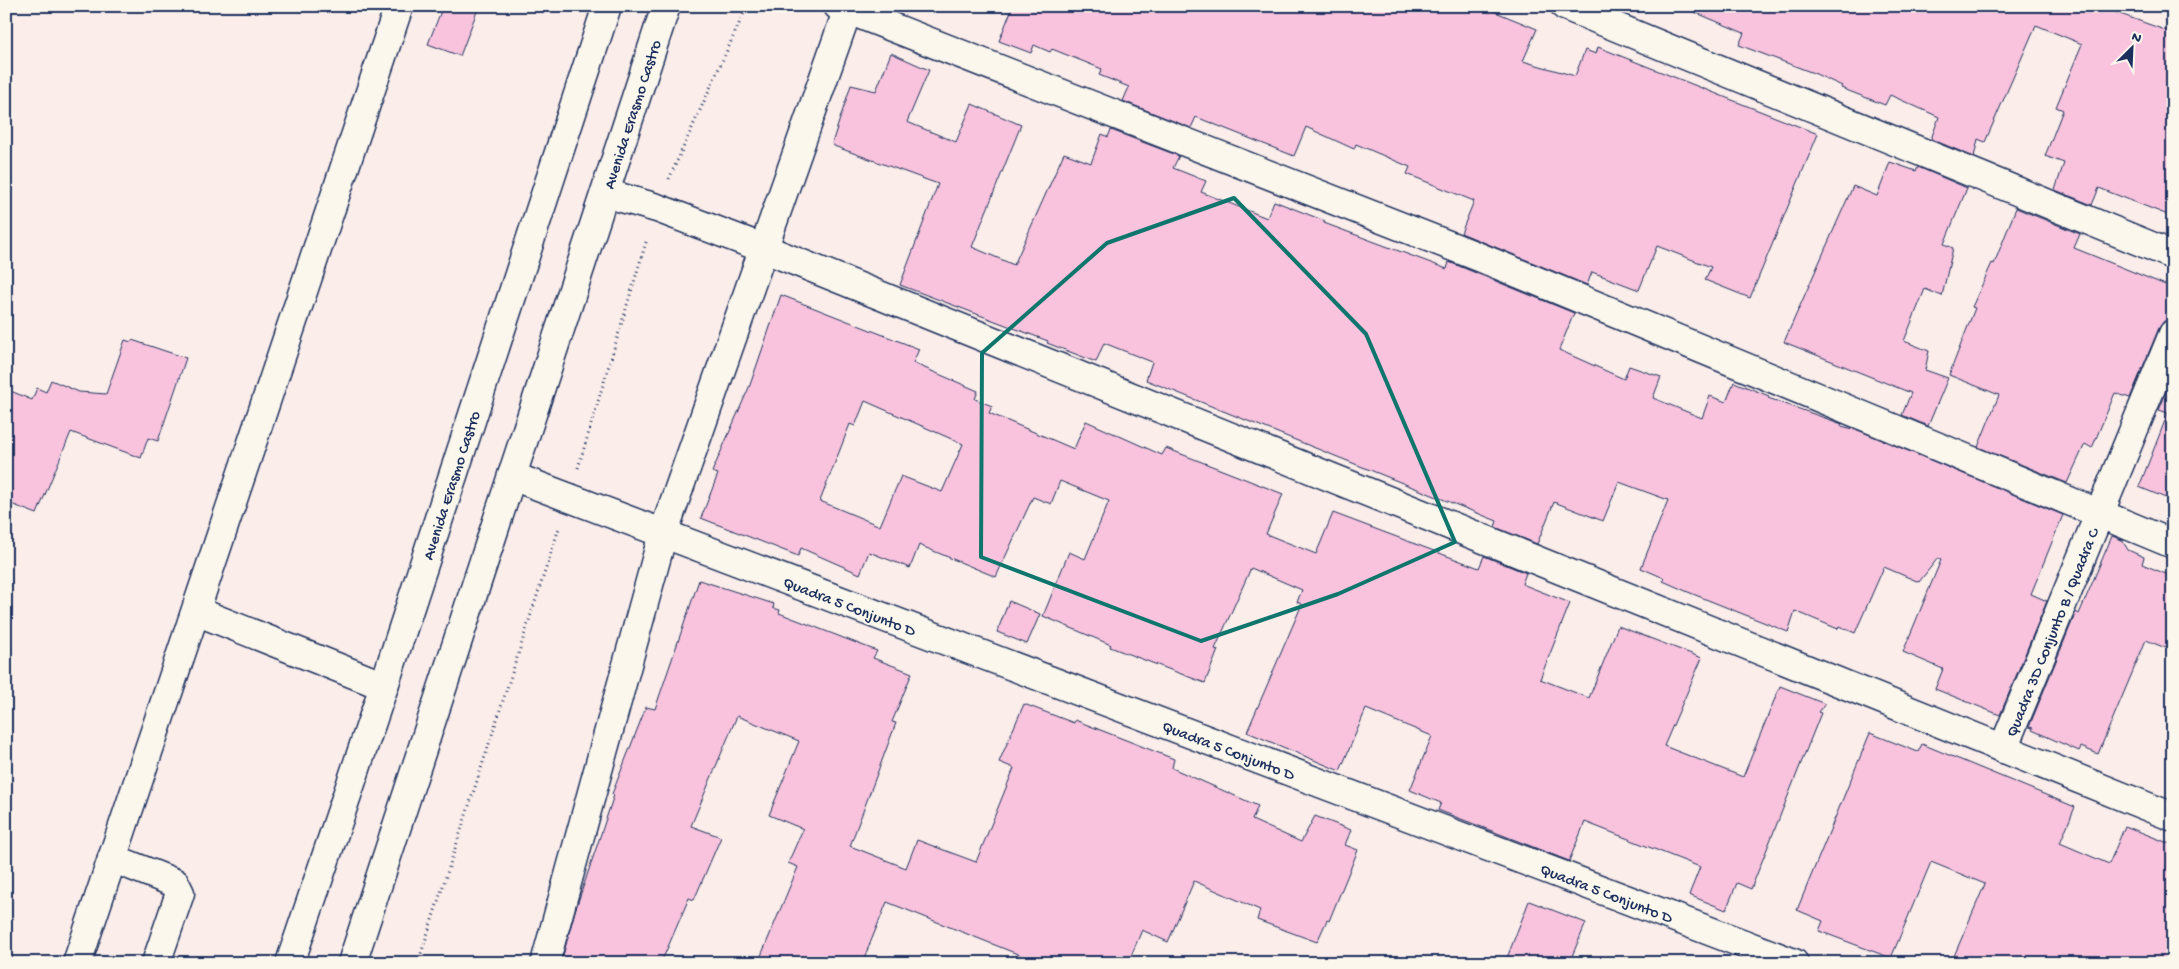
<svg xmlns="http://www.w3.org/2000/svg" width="2179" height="969" font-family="'Gochi Hand',sans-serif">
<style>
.building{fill:#f9c3dd;stroke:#1b2f5e;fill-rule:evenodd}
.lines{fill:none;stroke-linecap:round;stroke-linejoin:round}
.minor-casing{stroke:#1b2f5e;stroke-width:31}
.major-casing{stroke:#1b2f5e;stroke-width:31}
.path{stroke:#1b2f5e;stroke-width:3;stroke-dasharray:1 4;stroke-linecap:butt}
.minor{stroke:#fbf7ec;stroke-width:28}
.major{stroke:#fbf7ec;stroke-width:28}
.marked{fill:none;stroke:#0f766e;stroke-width:4;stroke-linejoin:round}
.labels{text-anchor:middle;stroke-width:4;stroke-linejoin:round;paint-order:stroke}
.street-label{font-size:16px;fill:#1b2f5e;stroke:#fbf7ec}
</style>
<rect width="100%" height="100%" fill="#fbede9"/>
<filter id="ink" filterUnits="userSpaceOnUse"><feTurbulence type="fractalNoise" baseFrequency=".02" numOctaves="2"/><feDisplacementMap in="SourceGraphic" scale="10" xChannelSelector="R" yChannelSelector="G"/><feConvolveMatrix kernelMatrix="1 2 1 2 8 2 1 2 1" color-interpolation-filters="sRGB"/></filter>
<g filter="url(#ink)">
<g class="building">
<path d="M443,6H479L460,56L428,44Z"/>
<path d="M1013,6H1481L1537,29L1523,61L1575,76L1585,50L1596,54L1598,47L1818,134L1750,298L1705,280L1711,267L1657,246L1639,290L1592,272L1587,285L1461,233L1474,201L1407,174L1410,167L1356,144L1354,149L1306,127L1294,156L1196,117L1191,128L1123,101L1129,87L1099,75L1102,69L1052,49L1050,52L1034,45L1031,53L999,41Z"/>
<path d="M1680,6H2098L2173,33V217L2099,188L2092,205L2055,190L2064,163L2045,156L2063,110L2056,107L2082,44L2036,25L1985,142L1978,139L1974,157L1931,139L1939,117L1890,95L1885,105L1841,88L1842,86L1816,74L1739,45L1744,33Z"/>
<path d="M891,53L929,70L907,122L956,142L972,104L1021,125L972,247L1014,265L1064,153L1091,163L1102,134L1108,137L1111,130L1179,156L1173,168L1206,181L1201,192L1267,218L1274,201L1325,221L1324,223L1447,269L1449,262L1574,313L1559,350L1624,379L1629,366L1661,377L1653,398L1702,418L1710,396L1726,402L1734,382L1769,396L1768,398L1842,424L1841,426L1858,430L2063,515L2031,594L2047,601L2000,715L1935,689L1943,669L1903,652L1941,560L1938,558L1919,582L1884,567L1855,633L1839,626L1838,629L1795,611L1788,632L1688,592L1663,581L1664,578L1641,568L1668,500L1619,482L1603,521L1554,502L1537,544L1495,527L1497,521L1146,380L1152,362L1104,343L1096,362L1047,343L1048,341L900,285L938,184L834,146L832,143L851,85L876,91Z"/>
<path d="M1890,162L1916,171L1918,167L1967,188L1944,244L1953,248L1942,296L1925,289L1904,341L1929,351L1925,370L1948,378L1928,426L1902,415L1911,393L1784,342L1853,186L1877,196Z"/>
<path d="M2016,208L2080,234L2074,248L2173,288V319L2164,321L2159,328L2130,398L2115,393L2092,448L2085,444L2067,483L1978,447L1999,395L1949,375L1975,308L1972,307L1992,263L1994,264Z"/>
<path d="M781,295L919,349L913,363L978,391L975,399L992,406L989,413L1074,449L1086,421L1162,455L1166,448L1283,494L1266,534L1316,554L1333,513L1479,568L1484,556L1526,573L1522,584L1570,603L1540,679L1589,698L1618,626L1702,658L1664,746L1743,777L1780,686L1825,704L1819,712L1821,713L1751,889L1737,883L1726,910L1689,895L1700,867L1585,822L1569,861L1438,810L1441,803L1410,790L1432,736L1366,709L1340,771L1247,732L1302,604L1297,602L1302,590L1251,568L1215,649L1218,650L1205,683L1110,647L1111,645L1043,616L1069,552L1085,559L1109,501L1060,481L1051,504L1033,497L996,577L919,545L910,568L869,552L860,574L801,548L798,556L701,518L718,474L712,472L750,385ZM865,401L963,444L942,492L901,476L880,526L820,501L850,424L855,426Z"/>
<path d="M125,340L131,342L132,340L186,358L158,441L148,438L141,458L71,432L37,514L6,502V389L32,400L37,388L46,392L51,380L79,392L106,394Z"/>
<path d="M2173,376V501L2139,487L2168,413L2159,410Z"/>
<path d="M2112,536L2122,540L2128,550L2144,557L2142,564L2173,577V651L2146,640L2098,754L2081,747L2079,751L2032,730L2033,728L2029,727L2076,612L2079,614Z"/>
<path d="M699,580L774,604L773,608L780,610L779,613L877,651L873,658L912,673L892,722L896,723L850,846L906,868L917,840L976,862L1014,768L999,762L1024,704L1074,723L1075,720L1174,759L1172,768L1258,806L1252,820L1301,842L1315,816L1351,830L1345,845L1358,850L1329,921L1327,920L1317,942L1257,920L1260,910L1194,881L1168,942L1142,930L1128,963H1040L887,902L862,963H758L798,867L788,863L803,829L769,815L799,741L737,716L691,826L721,837L694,900L689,898L661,963H561L575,911L614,795L612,794L646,707L655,709Z"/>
<path d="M1009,601L1040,614L1027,644L997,632Z"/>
<path d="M1870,733L1918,752L1922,744L2075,807L2060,843L2109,864L2125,826L2173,845V963H1951L1985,884L1931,862L1891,958L1819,931L1823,921L1797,910Z"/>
<path d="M1529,901L1586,923L1569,963H1505Z"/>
</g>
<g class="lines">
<g class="minor-casing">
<g id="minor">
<path d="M838,6L1479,257L2173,544"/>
<path d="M1565,6L2173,255"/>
<path d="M605,193L657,208L765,249L2173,817"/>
<path d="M512,476L1794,963"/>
<path d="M196,611L384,686"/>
<path d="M2003,749L2173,334"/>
<path d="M112,858L175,883L180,893L156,963"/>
<path d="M77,963L399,6"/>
<path d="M545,963L663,534L849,6"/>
</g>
</g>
<g class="major-casing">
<g id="major">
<path d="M290,963L384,686L607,6"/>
<path d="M352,963L666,6"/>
</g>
</g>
<g class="path">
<path d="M669,179L747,6"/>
<path d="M578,468L647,239"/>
<path d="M418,963L559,528"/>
</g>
<use href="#minor" class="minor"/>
<use href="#major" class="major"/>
</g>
</g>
<path class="marked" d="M1234,198L1366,334L1455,542L1338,594L1201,641L981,557L982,353L1107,243Z"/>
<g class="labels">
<g class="street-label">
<text transform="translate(631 114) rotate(-72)" y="6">Avenida Erasmo Castro</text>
<text transform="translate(450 485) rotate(-72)" y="6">Avenida Erasmo Castro</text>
<text transform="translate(850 605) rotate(21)" y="6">Quadra 5 Conjunto D</text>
<text transform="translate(2051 632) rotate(-68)" y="6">Quadra 3D Conjunto B / Quadra C</text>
<text transform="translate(1229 749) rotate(21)" y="6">Quadra 5 Conjunto D</text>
<text transform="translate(1607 892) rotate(21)" y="6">Quadra 5 Conjunto D</text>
</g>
</g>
<rect width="2179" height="969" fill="none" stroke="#fbf7ec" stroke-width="25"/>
<rect x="12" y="12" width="2154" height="944" fill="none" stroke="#1b2f5e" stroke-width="2" filter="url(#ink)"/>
<g transform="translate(2132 48) rotate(24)" stroke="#fbf7ec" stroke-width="4" paint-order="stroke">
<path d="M0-4L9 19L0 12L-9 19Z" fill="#1b2f5e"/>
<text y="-8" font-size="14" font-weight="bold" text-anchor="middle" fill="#1b2f5e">N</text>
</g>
</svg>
